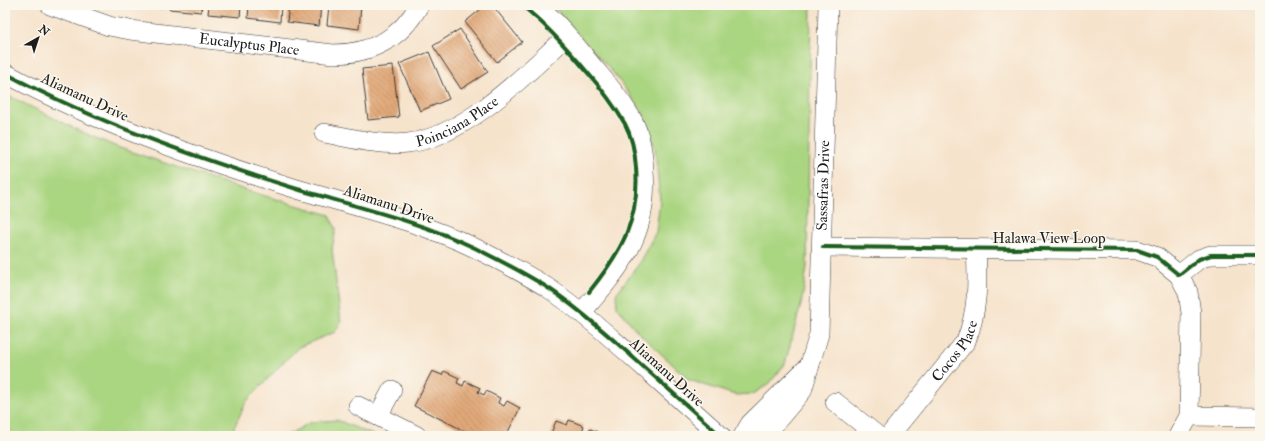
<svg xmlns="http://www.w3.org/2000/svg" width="1265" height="441" font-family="'IM FELL Double Pica',serif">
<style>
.green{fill:#aad581;stroke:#63784e}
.building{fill:url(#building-back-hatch)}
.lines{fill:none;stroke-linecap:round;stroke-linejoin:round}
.minor-casing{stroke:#3d3a36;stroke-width:20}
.minor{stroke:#fff;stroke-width:19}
.cycleway-casing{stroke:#fbf7ec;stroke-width:6}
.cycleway{stroke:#1b5e20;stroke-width:4}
.labels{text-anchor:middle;stroke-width:3;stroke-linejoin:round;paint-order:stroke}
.street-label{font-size:15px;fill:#1c1c1c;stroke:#fbf7ec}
</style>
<defs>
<pattern id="building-back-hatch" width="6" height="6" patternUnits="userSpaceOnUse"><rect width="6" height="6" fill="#e1a879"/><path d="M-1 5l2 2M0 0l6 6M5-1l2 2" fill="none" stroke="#c09068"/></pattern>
</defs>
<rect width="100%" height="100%" fill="#fbf7ec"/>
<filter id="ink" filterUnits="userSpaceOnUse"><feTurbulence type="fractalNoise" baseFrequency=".025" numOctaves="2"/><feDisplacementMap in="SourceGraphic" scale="8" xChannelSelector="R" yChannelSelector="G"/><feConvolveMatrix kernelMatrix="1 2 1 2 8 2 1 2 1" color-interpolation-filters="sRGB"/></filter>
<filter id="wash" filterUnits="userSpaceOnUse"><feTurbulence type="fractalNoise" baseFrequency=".012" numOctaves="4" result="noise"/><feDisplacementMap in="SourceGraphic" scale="16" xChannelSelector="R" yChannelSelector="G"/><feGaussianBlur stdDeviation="0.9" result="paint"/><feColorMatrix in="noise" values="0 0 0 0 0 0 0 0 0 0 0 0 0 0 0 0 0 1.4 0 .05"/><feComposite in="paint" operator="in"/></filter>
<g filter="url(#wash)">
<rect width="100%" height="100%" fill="#f6e3cc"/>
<g class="green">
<path d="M552,5H811L807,267L802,301L785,364L769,384L753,394L735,395L689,380L638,332L617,307L616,294L638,265L656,232L660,200L655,148L642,111L615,75Z"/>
<path d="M5,94L82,132L117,147L245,190L330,215L336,229L332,249L341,322L335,332L299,347L276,370L246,402L230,436H5Z"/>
<path d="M337,420L376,436H286L311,422Z"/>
</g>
<g id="blocks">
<g class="building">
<path d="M146,5H162V8Z"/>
<path d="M169,5H202L201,12L169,9Z"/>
<path d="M209,5H241L240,17L208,14Z"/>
<path d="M249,5H281L280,22L248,18Z"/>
<path d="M289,5H321L319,26L287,22Z"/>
<path d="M329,5H361L359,29L327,25Z"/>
<path d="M486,5H492L522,42L497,62L465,22Z"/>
<path d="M460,29L488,72L461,89L433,46Z"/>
<path d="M429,52L449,99L420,111L399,64Z"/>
<path d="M393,66L399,117L368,120L362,69Z"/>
<path d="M432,371L442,375L444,371L459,378L457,383L463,386L465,381L480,388L478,392L484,395L486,391L500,398L498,403L504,406L507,401L520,408L506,436H475L414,406Z"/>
<path d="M569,420L584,426L582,431L588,434L590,429L605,435V436H550L556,421L567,425Z"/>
</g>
</g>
</g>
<g filter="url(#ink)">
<use href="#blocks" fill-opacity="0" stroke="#3d3a36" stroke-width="1"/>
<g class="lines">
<g class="minor-casing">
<g id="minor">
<path id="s1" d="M50,5L109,26L130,30L333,54C370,54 401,39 419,5"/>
<path d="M536,5C558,22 576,46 593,67C608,84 622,101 633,121C641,137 643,153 644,171C649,235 621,266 582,312"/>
<path d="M5,73C97,123 197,158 297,189C357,207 419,221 475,248C501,261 527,274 551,290C578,308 602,330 627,352C658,380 690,408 721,436"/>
<path id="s2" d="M324,133C351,138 380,146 408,143C465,137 526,74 567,36"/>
<path d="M823,247L1137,250L1157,257L1179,275L1199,259L1211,255H1260"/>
<path d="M835,402L878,436"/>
<path d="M358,406L417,436"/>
<path d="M378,416L392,390"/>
<path d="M1189,416L1260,417"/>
<path d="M743,436L750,424L810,365"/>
<path id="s3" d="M764,436L802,391L819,334L828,5"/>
<path id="s4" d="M889,436L966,341C978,311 978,281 976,250"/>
<path d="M1178,436L1189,416L1191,313L1188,292L1179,275"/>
</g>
</g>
<use href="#minor" class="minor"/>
<g class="cycleway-casing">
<g id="cycleway">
<path d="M521,5C546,24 567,48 587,72C601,88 614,105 625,124C632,137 635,153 636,168C640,220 621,252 589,292"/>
<path d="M5,73C97,123 197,158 297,189C357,207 419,221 475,248C501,261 527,274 551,290C578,308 602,330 627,352C658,380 690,408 721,436"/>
<path d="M823,247L1137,250L1157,257L1179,275L1199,259L1211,255H1260"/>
</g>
</g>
<use href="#cycleway" class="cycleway"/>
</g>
</g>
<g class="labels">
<g class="street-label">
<text dy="5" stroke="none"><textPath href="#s1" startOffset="204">Eucalyptus Place</textPath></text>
<text transform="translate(85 97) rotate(25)" y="5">Aliamanu Drive</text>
<text dy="5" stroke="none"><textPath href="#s2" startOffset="139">Poinciana Place</textPath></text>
<text dy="5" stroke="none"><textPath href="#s3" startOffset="267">Sassafras Drive</textPath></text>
<text transform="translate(389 204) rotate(18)" y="5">Aliamanu Drive</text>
<text x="1049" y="243">Halawa View Loop</text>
<text dy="5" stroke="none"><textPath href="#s4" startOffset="108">Cocos Place</textPath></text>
<text transform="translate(667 372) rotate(42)" y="5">Aliamanu Drive</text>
</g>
</g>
<rect width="1265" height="441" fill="none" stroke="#fbf7ec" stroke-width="20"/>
<g transform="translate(38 38) rotate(39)" stroke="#fbf7ec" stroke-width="3" paint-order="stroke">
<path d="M0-3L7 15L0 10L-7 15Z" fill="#1c1c1c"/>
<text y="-6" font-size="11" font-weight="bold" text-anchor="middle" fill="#1c1c1c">N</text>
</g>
</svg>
